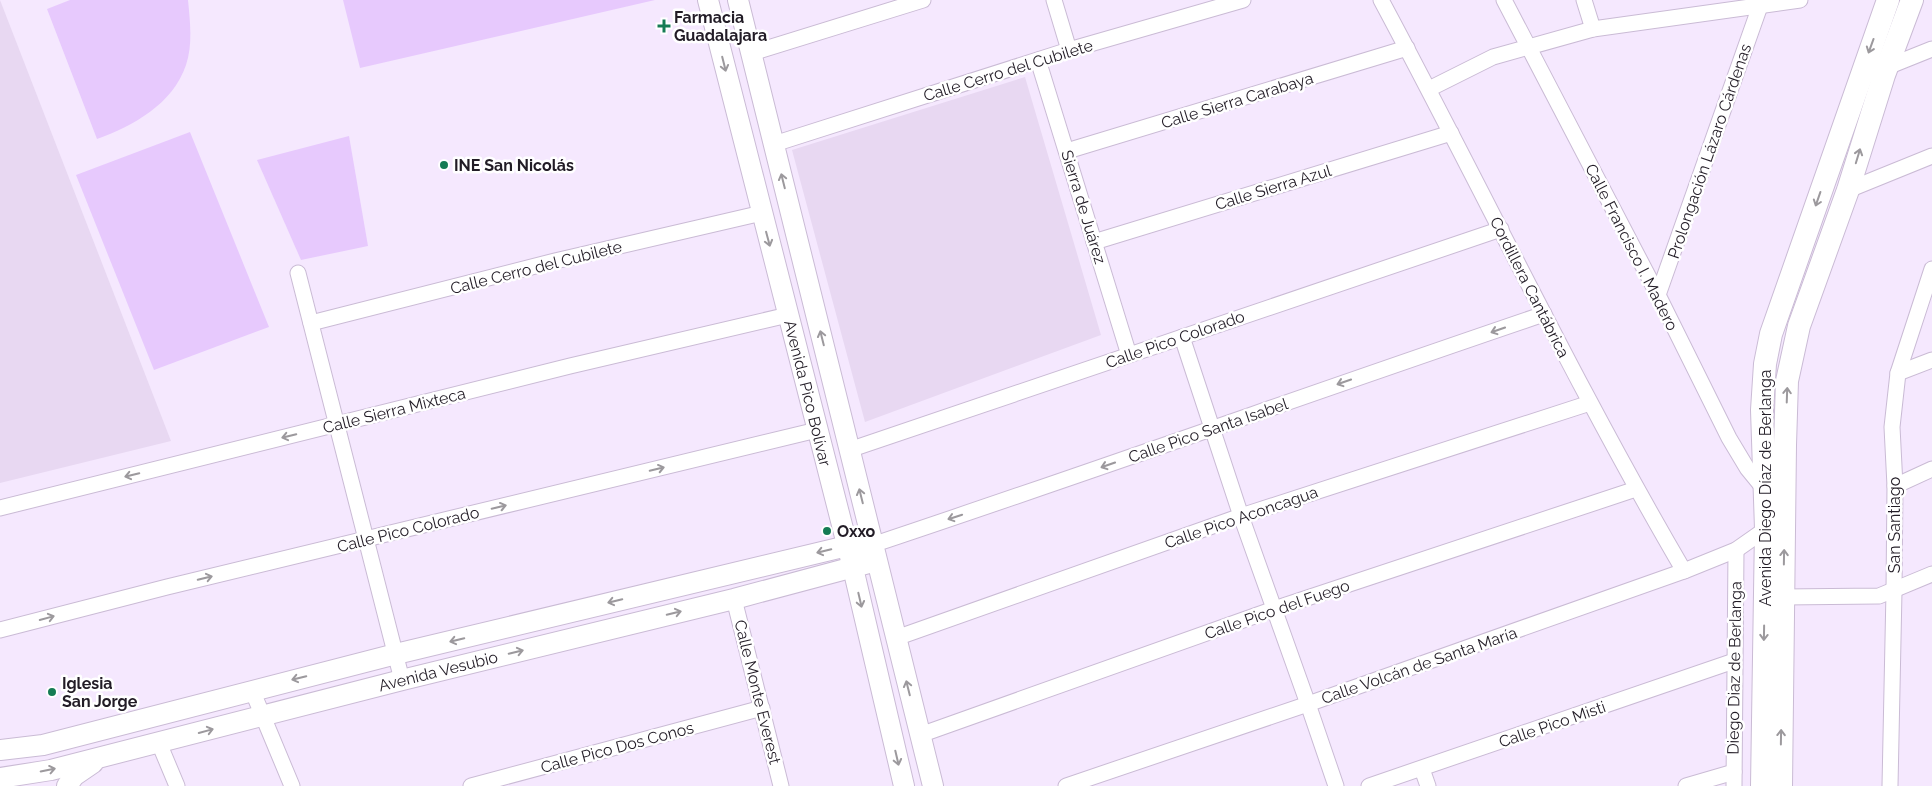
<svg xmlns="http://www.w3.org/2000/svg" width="1932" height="786" font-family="Raleway,sans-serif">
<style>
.built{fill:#e8d8f2}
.green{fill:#e7c9fd}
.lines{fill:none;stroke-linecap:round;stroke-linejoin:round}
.minor-casing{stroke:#cabbd5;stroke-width:17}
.tertiary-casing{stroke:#cabbd5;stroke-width:22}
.secondary-casing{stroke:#cabbd5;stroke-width:24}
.minor{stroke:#fff;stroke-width:15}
.tertiary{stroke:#fff;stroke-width:20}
.secondary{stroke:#fff;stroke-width:22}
.oneway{stroke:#9c999d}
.poi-dot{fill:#157b54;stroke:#fff;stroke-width:2}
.labels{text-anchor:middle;stroke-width:5;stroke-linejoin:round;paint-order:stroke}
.poi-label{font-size:16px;font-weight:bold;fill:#221c26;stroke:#fff;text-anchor:start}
.street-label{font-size:16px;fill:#221c26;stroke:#fff}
</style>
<rect width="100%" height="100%" fill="#f5e8fe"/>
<g class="built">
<path d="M0,0L171,441L0,483Z"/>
<path d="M1025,77L1101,335L865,422L792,150Z"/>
</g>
<g class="green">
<path d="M70,0H188C190,21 193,45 186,65C173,104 133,126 97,139L47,9Z"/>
<path d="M343,0H655L360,68Z"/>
<path d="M190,132L269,327L154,370L76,175Z"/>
<path d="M349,136L368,246L301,260L257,160Z"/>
</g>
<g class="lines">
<g class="minor-casing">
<g id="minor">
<path d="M1054,0L1069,50"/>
<path d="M1381,0C1483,190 1575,385 1684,571"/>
<path d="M1504,0L1658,295L1729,438L1747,468L1765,490"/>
<path d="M1584,0L1593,29"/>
<path d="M752,53L923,0"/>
<path d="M1038,60L1129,355"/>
<path d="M1882,69L1932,49"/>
<path d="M1429,89L1493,57L1593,29L1800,0"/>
<path d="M774,144L1069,50L1243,0"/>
<path d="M1067,151L1407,48"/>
<path d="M1848,190L1932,156"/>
<path d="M1094,242L1451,133"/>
<path d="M298,273L402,680"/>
<path d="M1658,295L1760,6"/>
<path d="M311,323L555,261L762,213"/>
<path d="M1182,337L1241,516L1308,704L1336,786"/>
<path d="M1898,373L1932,360"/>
<path d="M849,450L1501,229"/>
<path d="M1895,486L1932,469"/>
<path d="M0,508L570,366L788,315"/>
<path d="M872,545C1097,470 1320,390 1544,314"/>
<path d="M1783,597L1879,596L1932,574"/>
<path d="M734,599L781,786"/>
<path d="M0,630L167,587L817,430"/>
<path d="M896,638L1241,516L1590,403"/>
<path d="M252,690L292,786"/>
<path d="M920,735L1274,609L1636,489"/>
<path d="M159,743L177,786"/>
<path d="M1422,769L1428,786"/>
<path d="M471,786L762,708"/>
<path d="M1066,786L1308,704L1684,571L1736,550L1766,529"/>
<path d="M1369,786L1734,661"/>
<path d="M1686,786L1734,772"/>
<path d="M1734,786L1736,550"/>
<path d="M1890,786L1894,591L1895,486L1892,427L1898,373L1932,269"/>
</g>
</g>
<g class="tertiary-casing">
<g id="tertiary">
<path d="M708,0L853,568L904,786"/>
<path d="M738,0L933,786"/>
<path d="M0,750L43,745L396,654L847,546L872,545"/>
<path d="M0,778L51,770L402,680L734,599L876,561"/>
<path d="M67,786L74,776L93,763"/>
</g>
</g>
<g class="secondary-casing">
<g id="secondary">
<path d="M1762,786L1766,529L1762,410L1765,364L1771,334L1888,0"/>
<path d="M1781,786L1785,445L1787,381L1799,326L1848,190L1884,75L1912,0"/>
</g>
</g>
<use href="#minor" class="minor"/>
<use href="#tertiary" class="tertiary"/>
<use href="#secondary" class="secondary"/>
</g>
<defs><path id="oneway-shaft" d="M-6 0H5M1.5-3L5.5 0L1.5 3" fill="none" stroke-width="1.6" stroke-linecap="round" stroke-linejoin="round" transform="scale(1.25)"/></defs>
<g class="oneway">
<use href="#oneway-shaft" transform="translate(1871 46) rotate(110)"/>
<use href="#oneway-shaft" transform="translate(724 64) rotate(76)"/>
<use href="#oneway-shaft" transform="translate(1858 156) rotate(-73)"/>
<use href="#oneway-shaft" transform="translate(783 181) rotate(-104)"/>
<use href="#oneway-shaft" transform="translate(1818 199) rotate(109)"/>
<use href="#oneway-shaft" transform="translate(768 239) rotate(75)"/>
<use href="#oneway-shaft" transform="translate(1498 330) rotate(161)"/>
<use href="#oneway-shaft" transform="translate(822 338) rotate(-104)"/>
<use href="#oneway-shaft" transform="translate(1344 382) rotate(161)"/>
<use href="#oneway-shaft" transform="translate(1787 395) rotate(-88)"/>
<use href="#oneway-shaft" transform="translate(289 436) rotate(166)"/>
<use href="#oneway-shaft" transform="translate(1108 465) rotate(161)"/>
<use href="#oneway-shaft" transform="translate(657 469) rotate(-13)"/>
<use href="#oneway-shaft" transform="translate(132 475) rotate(166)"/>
<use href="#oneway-shaft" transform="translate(861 496) rotate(-104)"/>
<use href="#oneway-shaft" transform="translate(499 507) rotate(-13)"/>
<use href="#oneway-shaft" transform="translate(955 517) rotate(162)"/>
<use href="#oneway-shaft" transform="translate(824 551) rotate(166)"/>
<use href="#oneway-shaft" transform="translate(1784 557) rotate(-89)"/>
<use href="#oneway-shaft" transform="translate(205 578) rotate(-14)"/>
<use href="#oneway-shaft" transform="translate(860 600) rotate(77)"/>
<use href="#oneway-shaft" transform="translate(615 601) rotate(166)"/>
<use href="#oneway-shaft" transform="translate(674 613) rotate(-14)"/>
<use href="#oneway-shaft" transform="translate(47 618) rotate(-15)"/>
<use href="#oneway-shaft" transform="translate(1764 633) rotate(91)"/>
<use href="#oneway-shaft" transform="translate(457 640) rotate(166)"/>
<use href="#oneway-shaft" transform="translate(516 652) rotate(-14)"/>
<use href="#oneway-shaft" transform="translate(299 678) rotate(166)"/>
<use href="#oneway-shaft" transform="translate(908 688) rotate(-104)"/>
<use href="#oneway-shaft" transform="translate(206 731) rotate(-15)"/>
<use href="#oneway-shaft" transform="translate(1781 737) rotate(-89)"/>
<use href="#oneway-shaft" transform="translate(897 758) rotate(77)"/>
<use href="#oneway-shaft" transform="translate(48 770) rotate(-11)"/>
</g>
<g class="poi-dot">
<path d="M661.5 18.5h5v5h5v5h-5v5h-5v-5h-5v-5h5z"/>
<circle cx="444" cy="165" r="5"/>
<circle cx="827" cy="531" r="5"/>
<circle cx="52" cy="692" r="5"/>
</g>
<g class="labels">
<g class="poi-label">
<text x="674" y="23">Farmacia<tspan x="674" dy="18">Guadalajara</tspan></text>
<text x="454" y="171">INE San Nicolás</text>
<text x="837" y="537">Oxxo</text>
<text x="62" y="689">Iglesia<tspan x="62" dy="18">San Jorge</tspan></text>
</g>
<g class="street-label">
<text transform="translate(1008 70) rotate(-17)" y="6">Calle Cerro del Cubilete</text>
<text transform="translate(1237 100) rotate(-17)" y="6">Calle Sierra Carabaya</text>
<text transform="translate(1709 151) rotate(-71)" y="6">Prolongación Lázaro Cárdenas</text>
<text transform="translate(1273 187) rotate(-17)" y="6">Calle Sierra Azul</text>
<text transform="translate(1084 207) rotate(73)" y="6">Sierra de Juárez</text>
<text transform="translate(1632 247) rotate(63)" y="6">Calle Francisco I. Madero</text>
<text transform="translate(536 267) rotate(-14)" y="6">Calle Cerro del Cubilete</text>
<text transform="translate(1530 287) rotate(63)" y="6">Cordillera Cantábrica</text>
<text transform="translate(1175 339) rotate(-19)" y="6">Calle Pico Colorado</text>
<text transform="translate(808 393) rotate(76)" y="6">Avenida Pico Bolívar</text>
<text transform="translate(394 410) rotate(-14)" y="6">Calle Sierra Mixteca</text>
<text transform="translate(1208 430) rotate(-19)" y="6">Calle Pico Santa Isabel</text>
<text transform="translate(1765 488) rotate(-90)" y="6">Avenida Diego Díaz de Berlanga</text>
<text transform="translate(1241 517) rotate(-19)" y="6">Calle Pico Aconcagua</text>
<text transform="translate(1894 525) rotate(-90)" y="6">San Santiago</text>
<text transform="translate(408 529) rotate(-14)" y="6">Calle Pico Colorado</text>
<text transform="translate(1277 609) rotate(-19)" y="6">Calle Pico del Fuego</text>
<text transform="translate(1419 665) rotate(-19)" y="6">Calle Volcán de Santa María</text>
<text transform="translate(1734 668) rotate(-89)" y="6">Diego Diaz de Berlanga</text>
<text transform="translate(438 671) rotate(-14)" y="6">Avenida Vesubio</text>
<text transform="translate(758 692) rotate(76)" y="6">Calle Monte Everest</text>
<text transform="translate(1552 724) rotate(-19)" y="6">Calle Pico Misti</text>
<text transform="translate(617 747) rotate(-15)" y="6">Calle Pico Dos Conos</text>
</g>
</g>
</svg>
